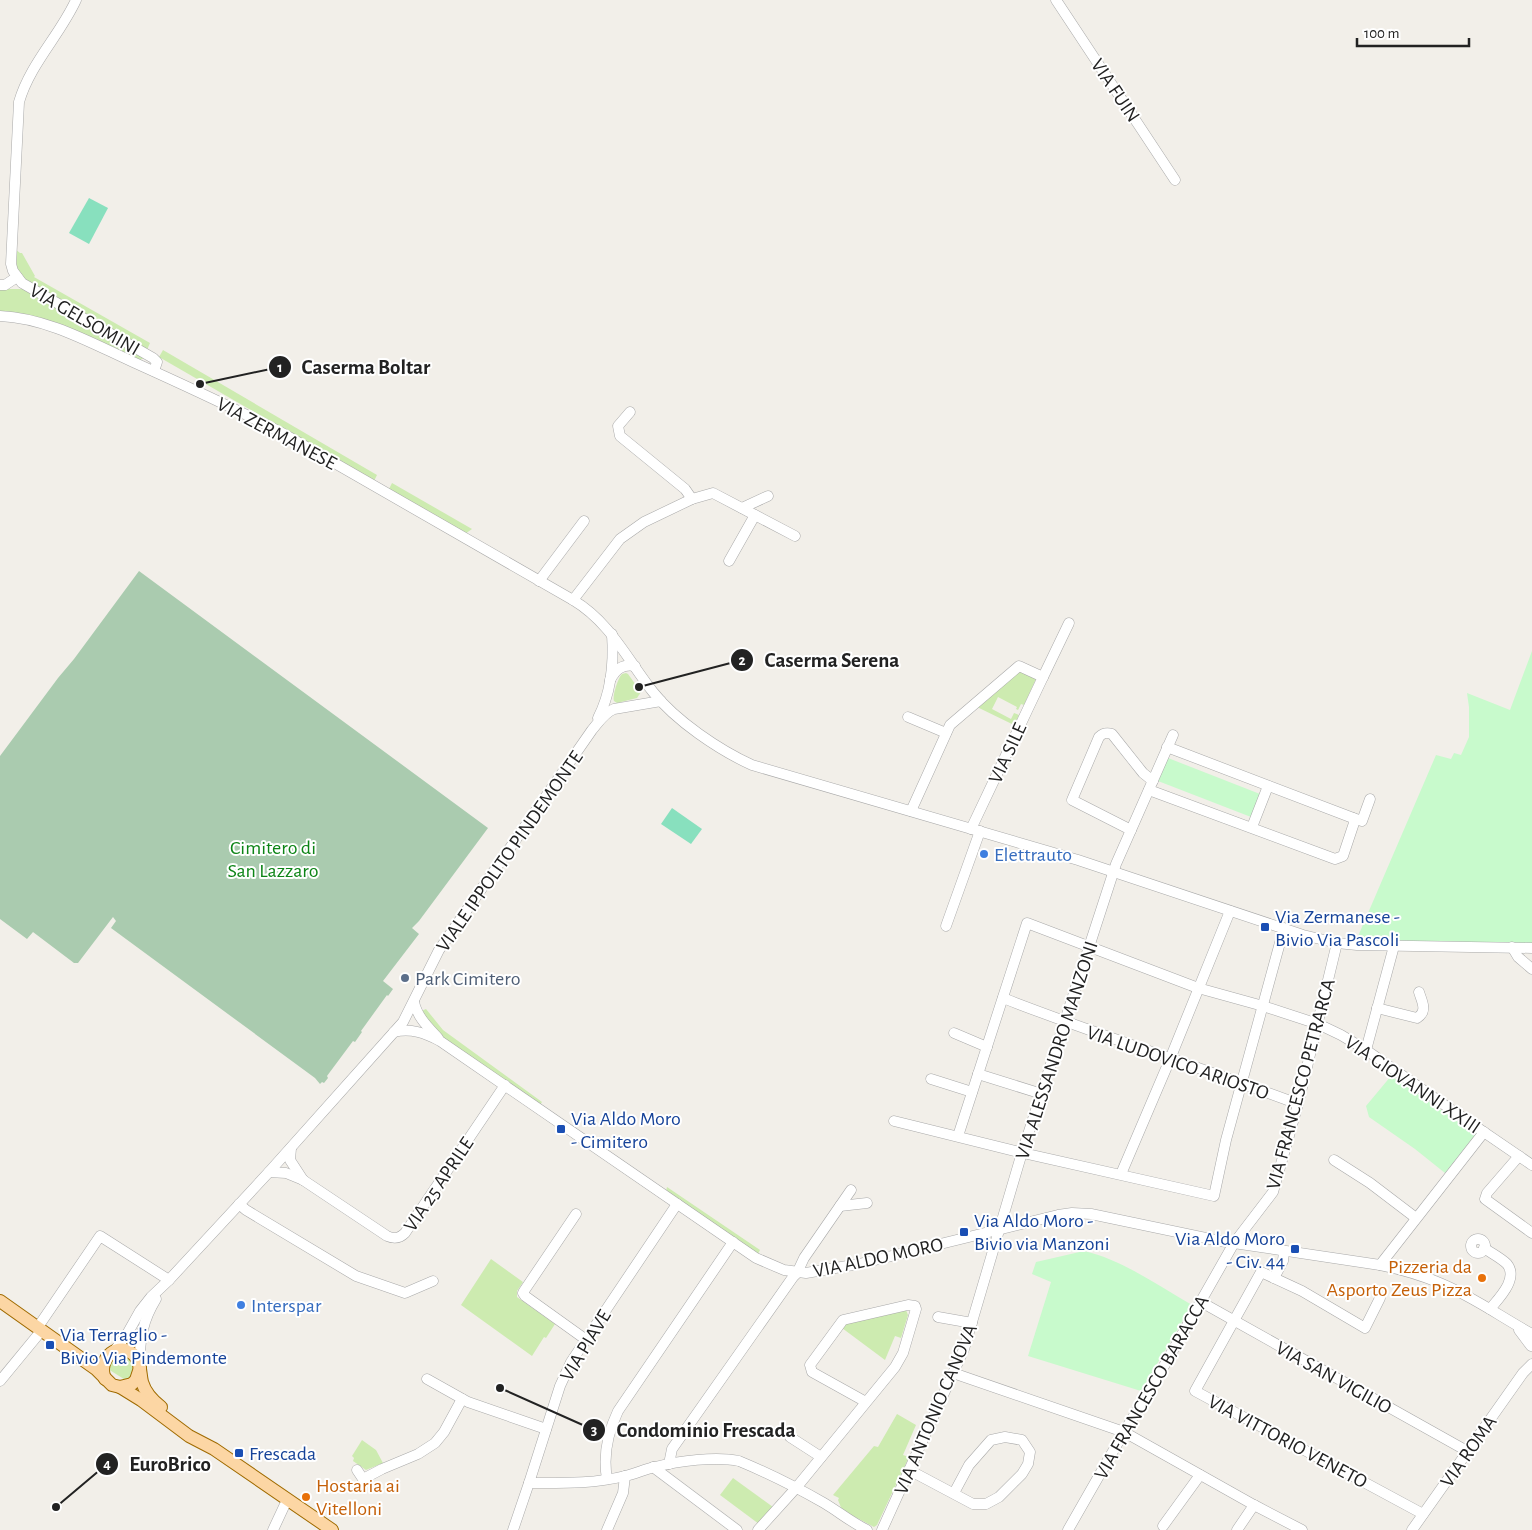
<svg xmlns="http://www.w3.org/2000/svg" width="1532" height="1530" font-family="'Alegreya Sans',sans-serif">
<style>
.grass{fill:#cdebb0}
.cemetery{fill:#aacbaf}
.park{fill:#c8facc}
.pitch{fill:#88e0be}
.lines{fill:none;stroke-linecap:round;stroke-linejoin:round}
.minor-casing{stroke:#a9a9a9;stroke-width:11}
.major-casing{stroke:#a06b00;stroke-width:14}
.minor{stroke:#fff;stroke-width:10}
.major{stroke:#fcd6a4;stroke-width:12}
.shop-dot{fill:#3f7fe0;stroke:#fff;stroke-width:2}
.transit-dot{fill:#1a4fb4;stroke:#fff;stroke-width:2}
.service-dot{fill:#5c6f8a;stroke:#fff;stroke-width:2}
.food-dot{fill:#e8710a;stroke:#fff;stroke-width:2}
.labels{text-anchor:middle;stroke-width:4;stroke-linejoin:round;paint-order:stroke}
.street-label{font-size:20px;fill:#222;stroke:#fff}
.park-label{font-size:20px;fill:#0c8416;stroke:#fff}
.shop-label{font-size:20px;fill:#366cbe;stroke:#fff;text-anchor:start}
.transit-label{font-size:20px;fill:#164399;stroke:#fff;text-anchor:start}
.service-label{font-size:20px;fill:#4e5e75;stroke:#fff;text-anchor:start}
.food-label{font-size:20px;fill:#c56008;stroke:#fff;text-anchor:end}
.leader{fill:none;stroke:#222;stroke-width:2}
.callout-dot{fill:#222;stroke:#fff;stroke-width:2}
.mark-label{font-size:15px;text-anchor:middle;font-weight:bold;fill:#fff}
.callout-label{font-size:21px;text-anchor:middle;font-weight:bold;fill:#222;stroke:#fff;stroke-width:4;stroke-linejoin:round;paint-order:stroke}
</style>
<rect width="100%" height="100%" fill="#f2efe9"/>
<g class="grass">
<path d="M15,249L20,253H22L35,276L34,277L150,343L147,350L24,279L17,268Z"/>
<path d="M22,287L144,358L140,360C95,340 50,314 0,311V289H21Z"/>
<path d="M163,350L377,475L374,481L159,357Z"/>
<path d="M392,483L472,529L465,534L389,489Z"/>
<path d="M1022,671L1036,679L1024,705L1021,704L1018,710L1016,709L1017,707L998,697L992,709L1011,719L1014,713L1019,715L1014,725L977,707L1018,673Z"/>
<path d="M626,673L628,674L641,692L637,698L617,703L614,701C612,696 618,678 622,674Z"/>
<path d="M426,1009L443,1030L542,1102L540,1105L441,1036L419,1012Z"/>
<path d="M667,1187L760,1250L758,1254L666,1191Z"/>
<path d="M491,1259L523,1282L517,1291V1297L555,1324L546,1338L544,1337L532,1356L461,1305Z"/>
<path d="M906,1310L908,1315L901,1338L895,1336L885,1360L842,1328L847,1323Z"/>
<path d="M123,1355L130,1359L134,1366L130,1378L127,1381L108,1369C111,1361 114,1356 123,1355Z"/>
<path d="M897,1414L916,1425L903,1455L909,1457L877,1525L874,1527L842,1510L838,1500L839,1498L833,1495L874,1446L878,1447Z"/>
<path d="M362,1440L376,1450L383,1463L366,1470L353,1461L354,1458L352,1456Z"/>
<path d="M733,1478L773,1507L759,1524L720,1495Z"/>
</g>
<path class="cemetery" d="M139,571L488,828L419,921L412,928L419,934L383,981L393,989L388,996L387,995L361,1031L362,1032L355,1042L353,1041L327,1076L328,1078L324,1083L322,1082L320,1084L315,1078L111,928L116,921L113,917L78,963H74L33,932L27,939L0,919V756L58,678L74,659Z"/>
<g class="park">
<path d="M1532,651V943L1356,941L1436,755L1451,759L1454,753L1461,755L1469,737V707L1467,693L1510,710Z"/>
<path d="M1168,758L1260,794L1251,817L1158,781Z"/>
<path d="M1391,1076L1476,1134L1445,1173L1415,1149L1369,1117L1366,1106Z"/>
<path d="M1084,1251C1123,1260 1157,1285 1192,1305L1141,1391L1028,1356L1051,1282L1032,1274L1036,1262Z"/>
</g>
<g class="pitch">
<path d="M89,198L108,208L89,244L69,233Z"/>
<path d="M672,808L702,829L691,844L661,824Z"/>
</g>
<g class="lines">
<g class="minor-casing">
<g id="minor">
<path d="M76,0C60,35 30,64 19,102L11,264L13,271L22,283L153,358L157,362L154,371"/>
<path d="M1056,0L1175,180"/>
<path d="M0,285H5L17,277"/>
<path d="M0,316C47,318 91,343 133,362C184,385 235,408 284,434L573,600C610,622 627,659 653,692C676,721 719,750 752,765L1078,860L1303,935L1337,943L1357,945L1532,948"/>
<path d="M630,412L618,426L620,436L685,489L692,499"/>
<path d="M742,508L768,496"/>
<path d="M729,561L755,515"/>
<path d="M539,581L584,521"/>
<path d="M573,600L620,539L644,522L692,499L713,493L795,536"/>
<path d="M1043,677L1069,623"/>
<path d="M610,680C616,669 622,664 635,666"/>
<path d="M908,717L946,733"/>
<path d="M598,718C611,693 614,662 612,634"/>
<path d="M1149,790L1335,859L1343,856L1354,823L1353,818L1167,747"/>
<path d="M911,811L950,725L1019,666L1043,677L971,829"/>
<path d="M1353,818L1362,821L1370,799"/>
<path d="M1252,827L1268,786"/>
<path d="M1131,830L1072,800L1099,737C1103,733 1106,732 1112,734L1143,773L1153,781"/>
<path d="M946,926L980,831"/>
<path d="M1512,947L1518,957L1532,969"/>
<path d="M1003,998C1100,1036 1200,1067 1298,1104"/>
<path d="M414,1002C417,1017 429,1028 438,1038"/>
<path d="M1377,1008L1417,1018C1428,1011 1422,1002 1419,992"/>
<path d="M394,1032C411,1028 425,1033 440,1041L756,1258L784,1270L806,1273L859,1264L1058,1215L1072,1213L1091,1214L1220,1241L1380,1265C1400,1269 1421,1275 1440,1283C1472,1296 1501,1317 1532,1334"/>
<path d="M954,1033L987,1047"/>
<path d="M1366,1050L1394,946"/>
<path d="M978,1074L1042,1094"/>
<path d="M931,1079L972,1092"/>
<path d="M894,1121L1023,1153L1214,1196L1226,1140L1284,928"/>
<path d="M958,1136L1027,923L1198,988L1263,1006L1318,1024L1341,1035L1366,1050L1456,1113L1532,1165"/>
<path d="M291,1148L290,1160L303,1180"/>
<path d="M1519,1156L1487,1193L1485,1199L1532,1233"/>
<path d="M1334,1160L1370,1183L1416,1218"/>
<path d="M269,1172L286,1173L303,1180L387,1236C394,1239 399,1239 405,1233L505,1085"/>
<path d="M1121,1174L1168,1064L1230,911"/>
<path d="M239,1204L246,1210L356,1276L405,1293L433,1281"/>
<path d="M840,1206L867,1203"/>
<path d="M576,1214L524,1291L523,1293L525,1296L585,1339"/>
<circle cx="1478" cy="1246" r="7"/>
<path d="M1484,1248C1491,1253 1501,1258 1507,1264C1519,1279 1498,1299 1490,1309"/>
<path d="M1380,1265L1484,1132"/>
<path d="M1274,1278L1283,1261L1284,1251"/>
<path d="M1380,1298L1365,1328L1302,1291L1261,1272L1195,1391L1423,1514"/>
<path d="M1201,1302L1467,1451"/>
<path d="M938,1317L972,1323"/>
<path d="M38,1327L100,1236L169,1280"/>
<path d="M1519,1330L1531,1346"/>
<path d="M114,1351L126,1336L140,1311L151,1297L169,1280L269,1172L403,1022L439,950L592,730C599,722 604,713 614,709L661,701"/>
<path d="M139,1362C141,1336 142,1322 156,1299"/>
<path d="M953,1373L1124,1432L1254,1505L1302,1530"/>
<path d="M427,1379L468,1402L546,1429"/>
<path d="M0,1381L42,1330"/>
<path d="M790,1437L821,1457"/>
<path d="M669,1464L672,1449L793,1277L797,1273L804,1258L851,1190"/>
<path d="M653,1467L737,1530"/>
<path d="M357,1470L363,1479L382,1469L418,1454L435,1443L444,1432L462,1399"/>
<path d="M909,1470L973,1504H986L999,1497L1022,1474L1028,1464L1030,1452L1022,1440L1005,1437L991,1440L969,1465L954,1493"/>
<path d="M607,1479C603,1456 608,1432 618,1411L733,1242"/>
<path d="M529,1483C561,1483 594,1484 625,1476C635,1474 645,1469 655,1467C678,1461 716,1456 739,1461C768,1473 796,1487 824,1503C839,1512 851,1522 867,1530"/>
<path d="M1163,1526L1200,1475"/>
<path d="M273,1530L287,1500"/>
<path d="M513,1530L529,1483L560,1386L571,1362L677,1204"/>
<path d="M607,1530L623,1493L625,1476"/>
<path d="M758,1530L796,1488L895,1367L903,1353L916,1309L915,1306L908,1305L843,1320L810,1365L812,1372L866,1402"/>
<path d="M882,1530L964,1349L1021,1156L1116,864L1173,735"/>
<path d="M1068,1530L1124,1432L1164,1366L1234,1243L1273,1192L1298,1104L1337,943"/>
<path d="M1237,1530L1254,1505"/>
<path d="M1412,1530L1523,1373L1532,1364"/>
</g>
</g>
<g class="major-casing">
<g id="major">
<path d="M0,1301L96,1369L112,1385L120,1387L132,1384L136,1380L140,1368"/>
<path d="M105,1379C96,1358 120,1339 135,1356C141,1363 140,1374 142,1382C145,1392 153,1401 161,1407"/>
<path d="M120,1387L141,1400L189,1436L214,1449L332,1530"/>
</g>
</g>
<use href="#minor" class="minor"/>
<use href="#major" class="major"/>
</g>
<g class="shop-dot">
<circle cx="984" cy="854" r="5"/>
<circle cx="241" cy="1305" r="5"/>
</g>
<g class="transit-dot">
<rect x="1260" y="922" width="10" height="10" rx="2.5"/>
<rect x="556" y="1124" width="10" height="10" rx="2.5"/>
<rect x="959" y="1227" width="10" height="10" rx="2.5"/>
<rect x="1290" y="1244" width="10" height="10" rx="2.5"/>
<rect x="45" y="1340" width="10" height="10" rx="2.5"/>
<rect x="234" y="1448" width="10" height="10" rx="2.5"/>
</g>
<circle class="service-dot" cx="405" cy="978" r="5"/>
<g class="food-dot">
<circle cx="1482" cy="1278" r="5"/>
<circle cx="306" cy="1497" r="5"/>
</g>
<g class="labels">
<g class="street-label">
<text transform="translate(1116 90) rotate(56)" y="7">VIA FUIN</text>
<text transform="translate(85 319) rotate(30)" y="7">VIA GELSOMINI</text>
<text transform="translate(277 433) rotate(28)" y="7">VIA ZERMANESE</text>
<text transform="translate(1007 753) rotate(-65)" y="7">VIA SILE</text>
<text transform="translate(509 851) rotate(-55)" y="7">VIALE IPPOLITO PINDEMONTE</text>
<text transform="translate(1056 1050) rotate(-72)" y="7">VIA ALESSANDRO MANZONI</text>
<text transform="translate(1178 1062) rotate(19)" y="7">VIA LUDOVICO ARIOSTO</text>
<text transform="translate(1300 1084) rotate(-75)" y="7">VIA FRANCESCO PETRARCA</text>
<text transform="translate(1413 1084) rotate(34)" y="7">VIA GIOVANNI XXIII</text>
<text transform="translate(438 1184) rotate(-56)" y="7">VIA 25 APRILE</text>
<text transform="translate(878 1257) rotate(-12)" y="7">VIA ALDO MORO</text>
<text transform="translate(585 1345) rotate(-59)" y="7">VIA PIAVE</text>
<text transform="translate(1334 1377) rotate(29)" y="7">VIA SAN VIGILIO</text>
<text transform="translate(1151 1387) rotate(-60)" y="7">VIA FRANCESCO BARACCA</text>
<text transform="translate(935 1409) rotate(-67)" y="7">VIA ANTONIO CANOVA</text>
<text transform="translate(1288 1441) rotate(28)" y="7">VIA VITTORIO VENETO</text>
<text transform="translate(1468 1451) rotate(-55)" y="7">VIA ROMA</text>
</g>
<g class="park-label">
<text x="273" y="854">Cimitero di<tspan x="273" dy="23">San Lazzaro</tspan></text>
</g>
<g class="shop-label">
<text x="994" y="861">Elettrauto</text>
<text x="251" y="1312">Interspar</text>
</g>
<g class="transit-label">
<text x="1275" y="923">Via Zermanese -<tspan x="1275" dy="23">Bivio Via Pascoli</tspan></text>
<text x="571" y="1125">Via Aldo Moro<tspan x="571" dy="23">- Cimitero</tspan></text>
<text x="974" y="1227">Via Aldo Moro -<tspan x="974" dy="23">Bivio via Manzoni</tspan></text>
<text x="1285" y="1245" text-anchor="end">Via Aldo Moro<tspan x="1285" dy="23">- Civ. 44</tspan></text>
<text x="60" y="1341">Via Terraglio -<tspan x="60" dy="23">Bivio Via Pindemonte</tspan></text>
<text x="249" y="1460">Frescada</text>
</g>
<g class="service-label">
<text x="415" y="985">Park Cimitero</text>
</g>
<g class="food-label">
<text x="1472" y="1273">Pizzeria da<tspan x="1472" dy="23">Asporto Zeus Pizza</tspan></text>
<text x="316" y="1492" text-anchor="start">Hostaria ai<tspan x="316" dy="23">Vitelloni</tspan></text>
</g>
</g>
<path class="leader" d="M200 384L280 367M639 687L742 660M500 1388L594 1430M56 1507L107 1464"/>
<g class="callout-dot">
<circle cx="200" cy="384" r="5"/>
<circle cx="639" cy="687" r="5"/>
<circle cx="500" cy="1388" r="5"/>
<circle cx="56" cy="1507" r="5"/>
<circle cx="280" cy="367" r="12"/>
<circle cx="742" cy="660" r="12"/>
<circle cx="594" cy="1430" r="12"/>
<circle cx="107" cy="1464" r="12"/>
</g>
<g class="mark-label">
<text x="280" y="372">1</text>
<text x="742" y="665">2</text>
<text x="594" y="1435">3</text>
<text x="107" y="1469">4</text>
</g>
<g class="callout-label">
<text x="366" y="374">Caserma Boltar</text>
<text x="832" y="667">Caserma Serena</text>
<text x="706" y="1437">Condominio Frescada</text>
<text x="170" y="1471">EuroBrico</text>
</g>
<path d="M1357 38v8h112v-8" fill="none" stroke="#222222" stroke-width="2.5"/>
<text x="1364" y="38" font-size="15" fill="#222222" stroke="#ffffff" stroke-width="4" paint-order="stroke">100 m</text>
</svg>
